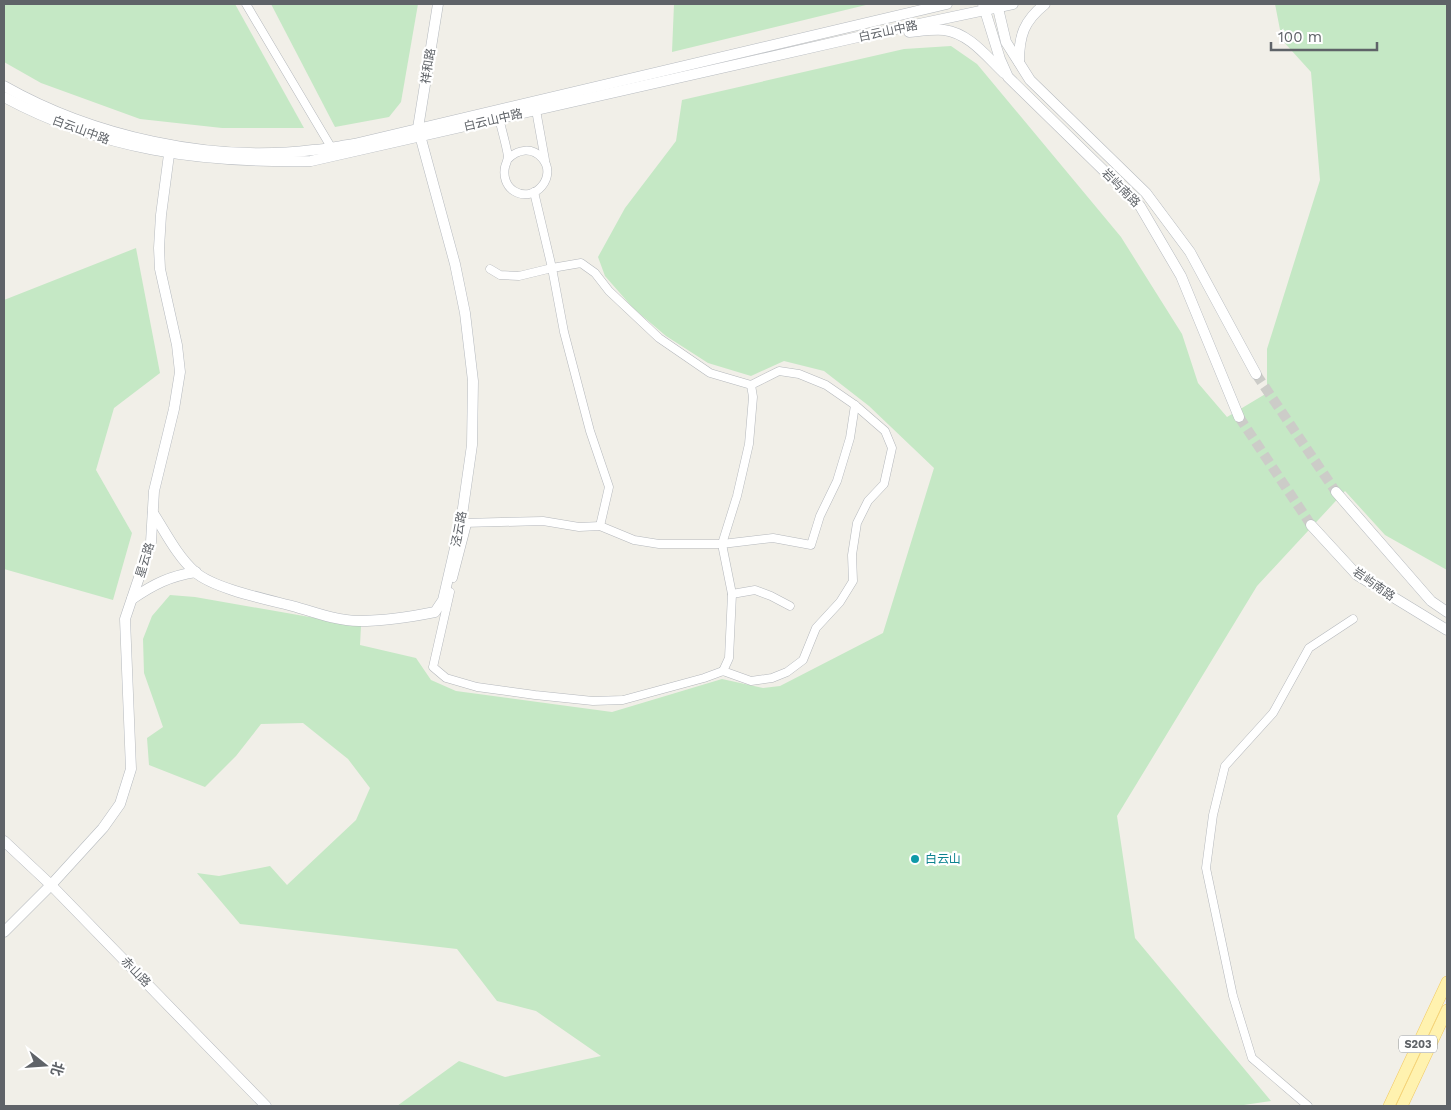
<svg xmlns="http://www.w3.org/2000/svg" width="1451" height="1110" font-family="'Work Sans','Noto Sans SC',sans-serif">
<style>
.green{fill:#c5e8c5}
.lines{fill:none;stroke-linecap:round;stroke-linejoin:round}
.secondary-tunnel{stroke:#ccccc8;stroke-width:10;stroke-dasharray:10 5;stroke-linecap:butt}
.street-casing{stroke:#b5b8bc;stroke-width:9}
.secondary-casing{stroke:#b6babf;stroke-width:11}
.primary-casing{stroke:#f2c960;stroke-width:12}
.street{stroke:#fff;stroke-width:8}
.secondary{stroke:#fff;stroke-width:10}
.primary{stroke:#fff2af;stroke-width:11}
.culture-dot{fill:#0f9aa8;stroke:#fff;stroke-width:2}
.labels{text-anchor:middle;stroke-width:4.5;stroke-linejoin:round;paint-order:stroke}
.shield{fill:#fff;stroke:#8f9295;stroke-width:1}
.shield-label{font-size:11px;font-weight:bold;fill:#5f6368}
.street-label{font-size:12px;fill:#5f6368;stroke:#fff}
.culture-label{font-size:12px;fill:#0d838f;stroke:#fff;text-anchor:start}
</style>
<rect width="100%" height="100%" fill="#f1efe8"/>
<g class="green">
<path d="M4,4H235L304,128H222L140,119L41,83L4,62Z"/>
<path d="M271,4H418L401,102L389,117L335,127Z"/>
<path d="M674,4H870L672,52Z"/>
<path d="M1275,4H1447V570L1385,535L1345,491L1257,586L1117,816L1135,938L1271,1101L1237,1106H397L459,1061L505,1077L601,1056L536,1011L497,1001L457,949L240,924L197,873L219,876L270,866L287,885L356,820L370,788L348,759L303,723L261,724L236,756L205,787L149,765L147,738L163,727L144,673L143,639L152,616L170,595L195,597L361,626L360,645L416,658L431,680L456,691L612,712L722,679L763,688L780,686L883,633L934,468L869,406L824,371L784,361L751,376L708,363L666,336L633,308L605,276L598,257L625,208L676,141L682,100L904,49L951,46L977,64L1121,237L1182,334L1198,383L1227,417L1267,393V349L1320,180L1311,72L1282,40Z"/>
<path d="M136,248L160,373L114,408L96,470L132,533L113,600L4,569V300Z"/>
</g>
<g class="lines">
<g class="secondary-tunnel">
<path d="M1256,374L1336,492"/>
<path d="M1239,417L1311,525"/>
</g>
<g class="street-casing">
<g id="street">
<path d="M246,4L331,147"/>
<path d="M536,110L545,160"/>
<path d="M499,118C502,131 506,144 508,156C508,160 506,163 505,167C503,176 506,186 514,191C535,204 558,176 542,158C532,147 518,149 508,159"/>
<path d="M534,192L552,268L564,332L590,431L609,487L600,526"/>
<path d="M463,523L543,521L579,527L600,526L634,540L659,544H722L773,538L811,545L820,516L837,481L850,438L855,405"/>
<path d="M453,578L467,524"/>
<path d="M450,592L433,667L446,678L477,687L535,695L593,701L623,700L704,678L723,671L751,681L772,678L787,672L803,660L816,628L840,602L853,581L852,555L857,523L868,501L884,484L892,448L885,431L855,405L826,385L799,374L779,371L751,385L710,373L659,338L609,291L595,273L581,263L552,268L519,276L500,275L490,269"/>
<path d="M732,594L755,590L771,596L790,606"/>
<path d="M723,671L729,658L732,594L722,544L737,496L749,444L753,397L751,385"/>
<path d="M1308,1106L1252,1058L1233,996L1206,868L1213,815L1225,766L1273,713L1309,648L1353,619"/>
</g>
</g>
<g class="secondary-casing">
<g id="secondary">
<path d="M983,4L1000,59L1008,77L1140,206L1181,276L1239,417"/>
<path d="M997,4L1006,42L1030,80L1146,193L1190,252L1256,374"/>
<path d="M909,32C920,31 932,29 944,30C969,33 987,57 1004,73"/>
<path d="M1019,62C1019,35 1024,21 1045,4"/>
<path d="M4,86C92,136 211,163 313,150C327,149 340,146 354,144L947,4"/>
<path d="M4,97C103,150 199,163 311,161L858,37L1013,4"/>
<path d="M1336,492L1431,601L1447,612"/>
<path d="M153,513C166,533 177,556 195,572C214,589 270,600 296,607C316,613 338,621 359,621C385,621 410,617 435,612L443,600L461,522L472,445L473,381L465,313L455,264L418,128L438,4"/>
<path d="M1311,525L1357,575L1447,630"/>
<path d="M132,599C154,584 170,576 196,572"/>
<path d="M4,841L51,885L266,1106"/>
<path d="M4,932L51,885L103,828L120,804L131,769L125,619L151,542L154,491L174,409L180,372L177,345L160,269L159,248L161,215L170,147"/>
</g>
</g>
<g class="primary-casing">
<g id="primary">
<path d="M1389,1106L1447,982"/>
<path d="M1402,1106L1447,1010"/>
</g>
</g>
<use href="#street" class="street"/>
<use href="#secondary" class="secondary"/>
<use href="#primary" class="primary"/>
</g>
<circle class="culture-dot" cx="915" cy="859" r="5"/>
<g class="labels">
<rect class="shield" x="1399" y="1035.5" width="38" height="17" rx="4"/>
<g class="shield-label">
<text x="1418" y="1048">S203</text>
</g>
<g class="street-label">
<text transform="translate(888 31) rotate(-12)" y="4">白云山中路</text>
<text transform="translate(428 66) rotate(-81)" y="4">祥和路</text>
<text transform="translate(493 120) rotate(-13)" y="4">白云山中路</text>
<text transform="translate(81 130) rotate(20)" y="4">白云山中路</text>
<text transform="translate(1121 188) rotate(45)" y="4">岩屿南路</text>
<text transform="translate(459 529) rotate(-79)" y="4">泾云路</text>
<text transform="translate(145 560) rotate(-73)" y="4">星云路</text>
<text transform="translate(1374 584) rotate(35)" y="4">岩屿南路</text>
<text transform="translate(136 972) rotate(46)" y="4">赤山路</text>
</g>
<g class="culture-label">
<text x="925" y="863">白云山</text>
</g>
</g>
<rect width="1451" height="1110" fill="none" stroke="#5f6368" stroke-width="10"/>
<g transform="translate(45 1065) rotate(107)" stroke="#ffffff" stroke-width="4" paint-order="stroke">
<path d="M0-4L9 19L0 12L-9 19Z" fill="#5f6368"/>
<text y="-8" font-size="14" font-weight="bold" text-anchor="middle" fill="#5f6368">北</text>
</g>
<path d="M1271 42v8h106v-8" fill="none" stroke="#5f6368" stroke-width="2.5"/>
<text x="1278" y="42" font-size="15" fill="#5f6368" stroke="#ffffff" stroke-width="4" paint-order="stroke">100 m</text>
</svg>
